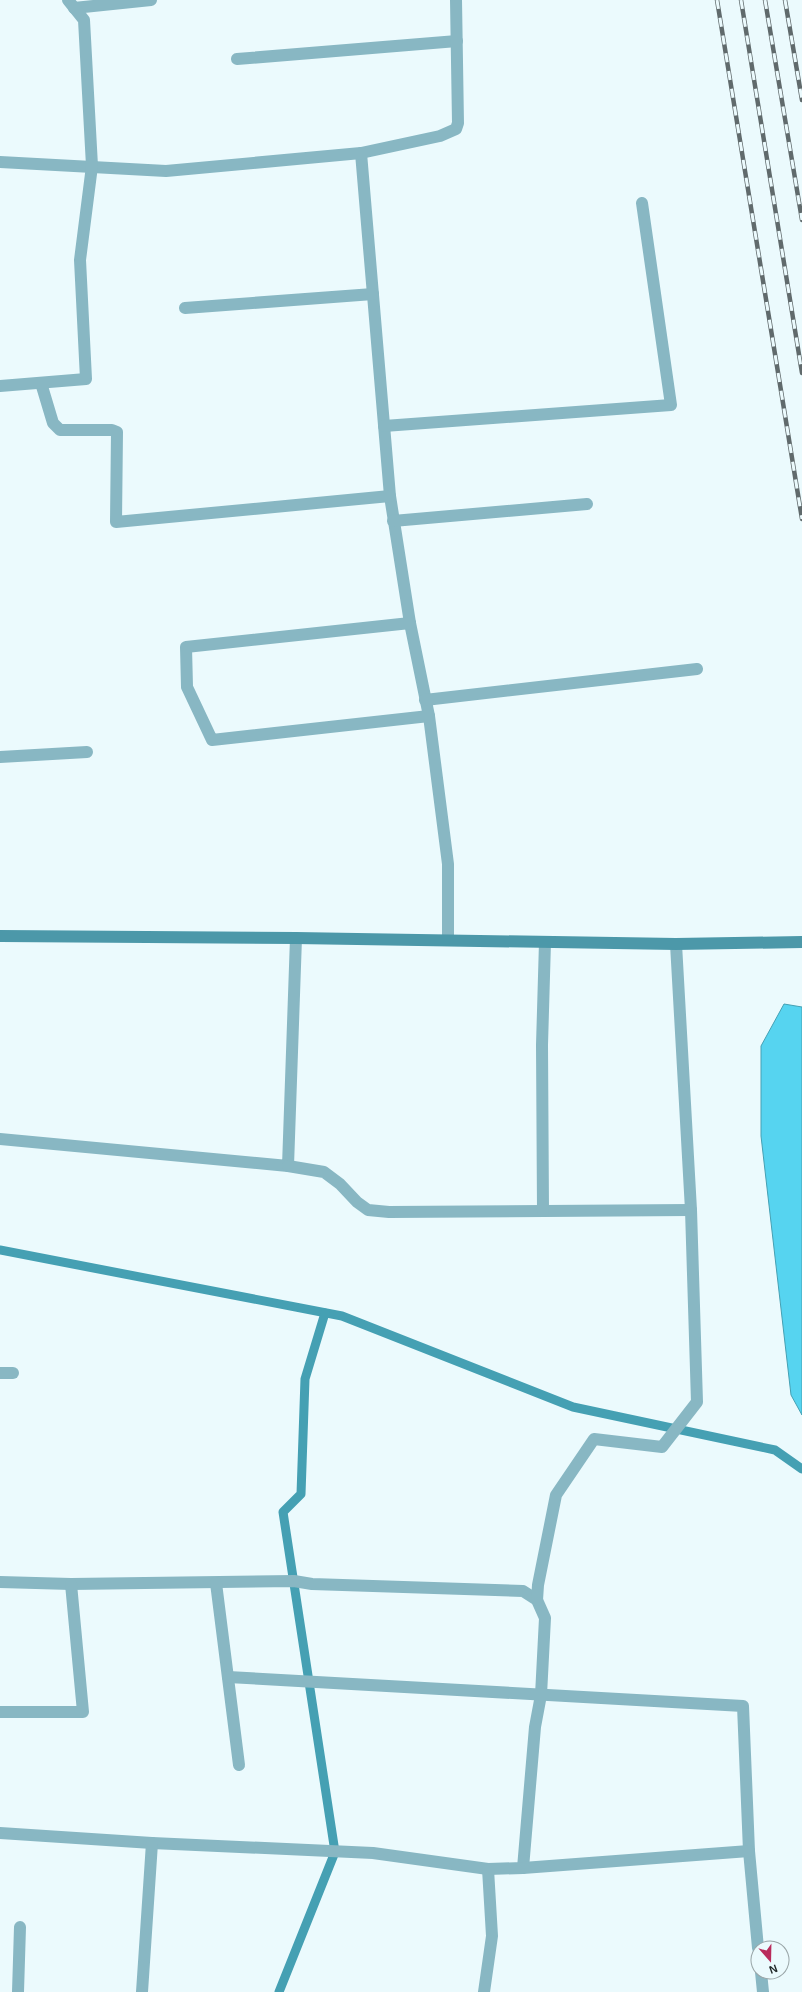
<svg xmlns="http://www.w3.org/2000/svg" width="802" height="1992" font-family="Helvetica,sans-serif">
<style>
.water{fill:#56d4f0;stroke:#45a0b3}
.lines{fill:none;stroke-linecap:round;stroke-linejoin:round}
.stream{stroke:#45a0b3;stroke-width:9}
.street{stroke:#88b7c3;stroke-width:12}
.secondary{stroke:#4c98a9;stroke-width:12}
.rail-casing{stroke:#606a6c;stroke-width:4.5}
.rail{stroke:#ebfafd;stroke-width:3;stroke-dasharray:9;stroke-linecap:butt}
</style>
<rect width="100%" height="100%" fill="#ebfafd"/>
<path class="water" d="M784,1004L802,1007V1415L791,1395L761,1136V1046Z"/>
<g class="lines">
<g class="stream">
<path d="M0,1250L342,1316L573,1407L775,1450L802,1469"/>
<path d="M279,1992L335,1852L283,1512L301,1494L305,1379L325,1313"/>
</g>
<g class="street">
<path d="M74,8L151,0"/>
<path d="M237,59L457,41"/>
<path d="M361,153L390,496L410,623L429,716L448,864V940"/>
<path d="M0,162L166,171L361,153L440,136L456,129L458,123L456,0"/>
<path d="M185,308L373,294"/>
<path d="M41,383L53,423L60,430H112L117,432L116,522L390,496"/>
<path d="M0,386L86,379L80,260L92,166L84,20L68,0"/>
<path d="M384,426L671,405L642,203"/>
<path d="M393,521L587,504"/>
<path d="M410,623L186,647L187,687L212,740L429,716"/>
<path d="M425,700L697,669"/>
<path d="M0,757L87,752"/>
<path d="M0,1139L288,1166L296,938"/>
<path d="M288,1166L324,1172L340,1184L357,1202L368,1210L389,1212L691,1210"/>
<path d="M543,1211L542,1045L545,942"/>
<path d="M0,1373H13"/>
<path d="M0,1582L71,1584L294,1581L312,1584L523,1591L537,1600L545,1618L541,1695L535,1727L523,1868"/>
<path d="M216,1583L239,1765"/>
<path d="M537,1600L538,1585L556,1495L594,1439L662,1447L697,1402L691,1210L676,944"/>
<path d="M228,1677L743,1706L749,1851L758,1948"/>
<path d="M0,1712H83L71,1584"/>
<path d="M0,1833L152,1843L373,1853L488,1869L523,1868L749,1851"/>
<path d="M761,1972L763,1992"/>
<path d="M18,1992L20,1927"/>
<path d="M142,1992L152,1843"/>
<path d="M484,1992L492,1936L488,1869"/>
</g>
<path class="secondary" d="M0,936L296,938L676,944L802,942"/>
<g class="rail-casing">
<g id="rail">
<path d="M717,0L802,519"/>
<path d="M741,0L802,373"/>
<path d="M765,0L802,220"/>
<path d="M785,0L802,100"/>
</g>
</g>
<use href="#rail" class="rail"/>
</g>
<g transform="translate(770 1960) rotate(160)"><circle r="19" fill="#ebfafd" stroke="#99a5a7"/>
<path d="M0-3L7 15L0 10L-7 15Z" fill="#b92b5c"/>
<text y="-6" font-size="11" font-weight="bold" text-anchor="middle" fill="#1e2526">N</text>
</g>
</svg>
